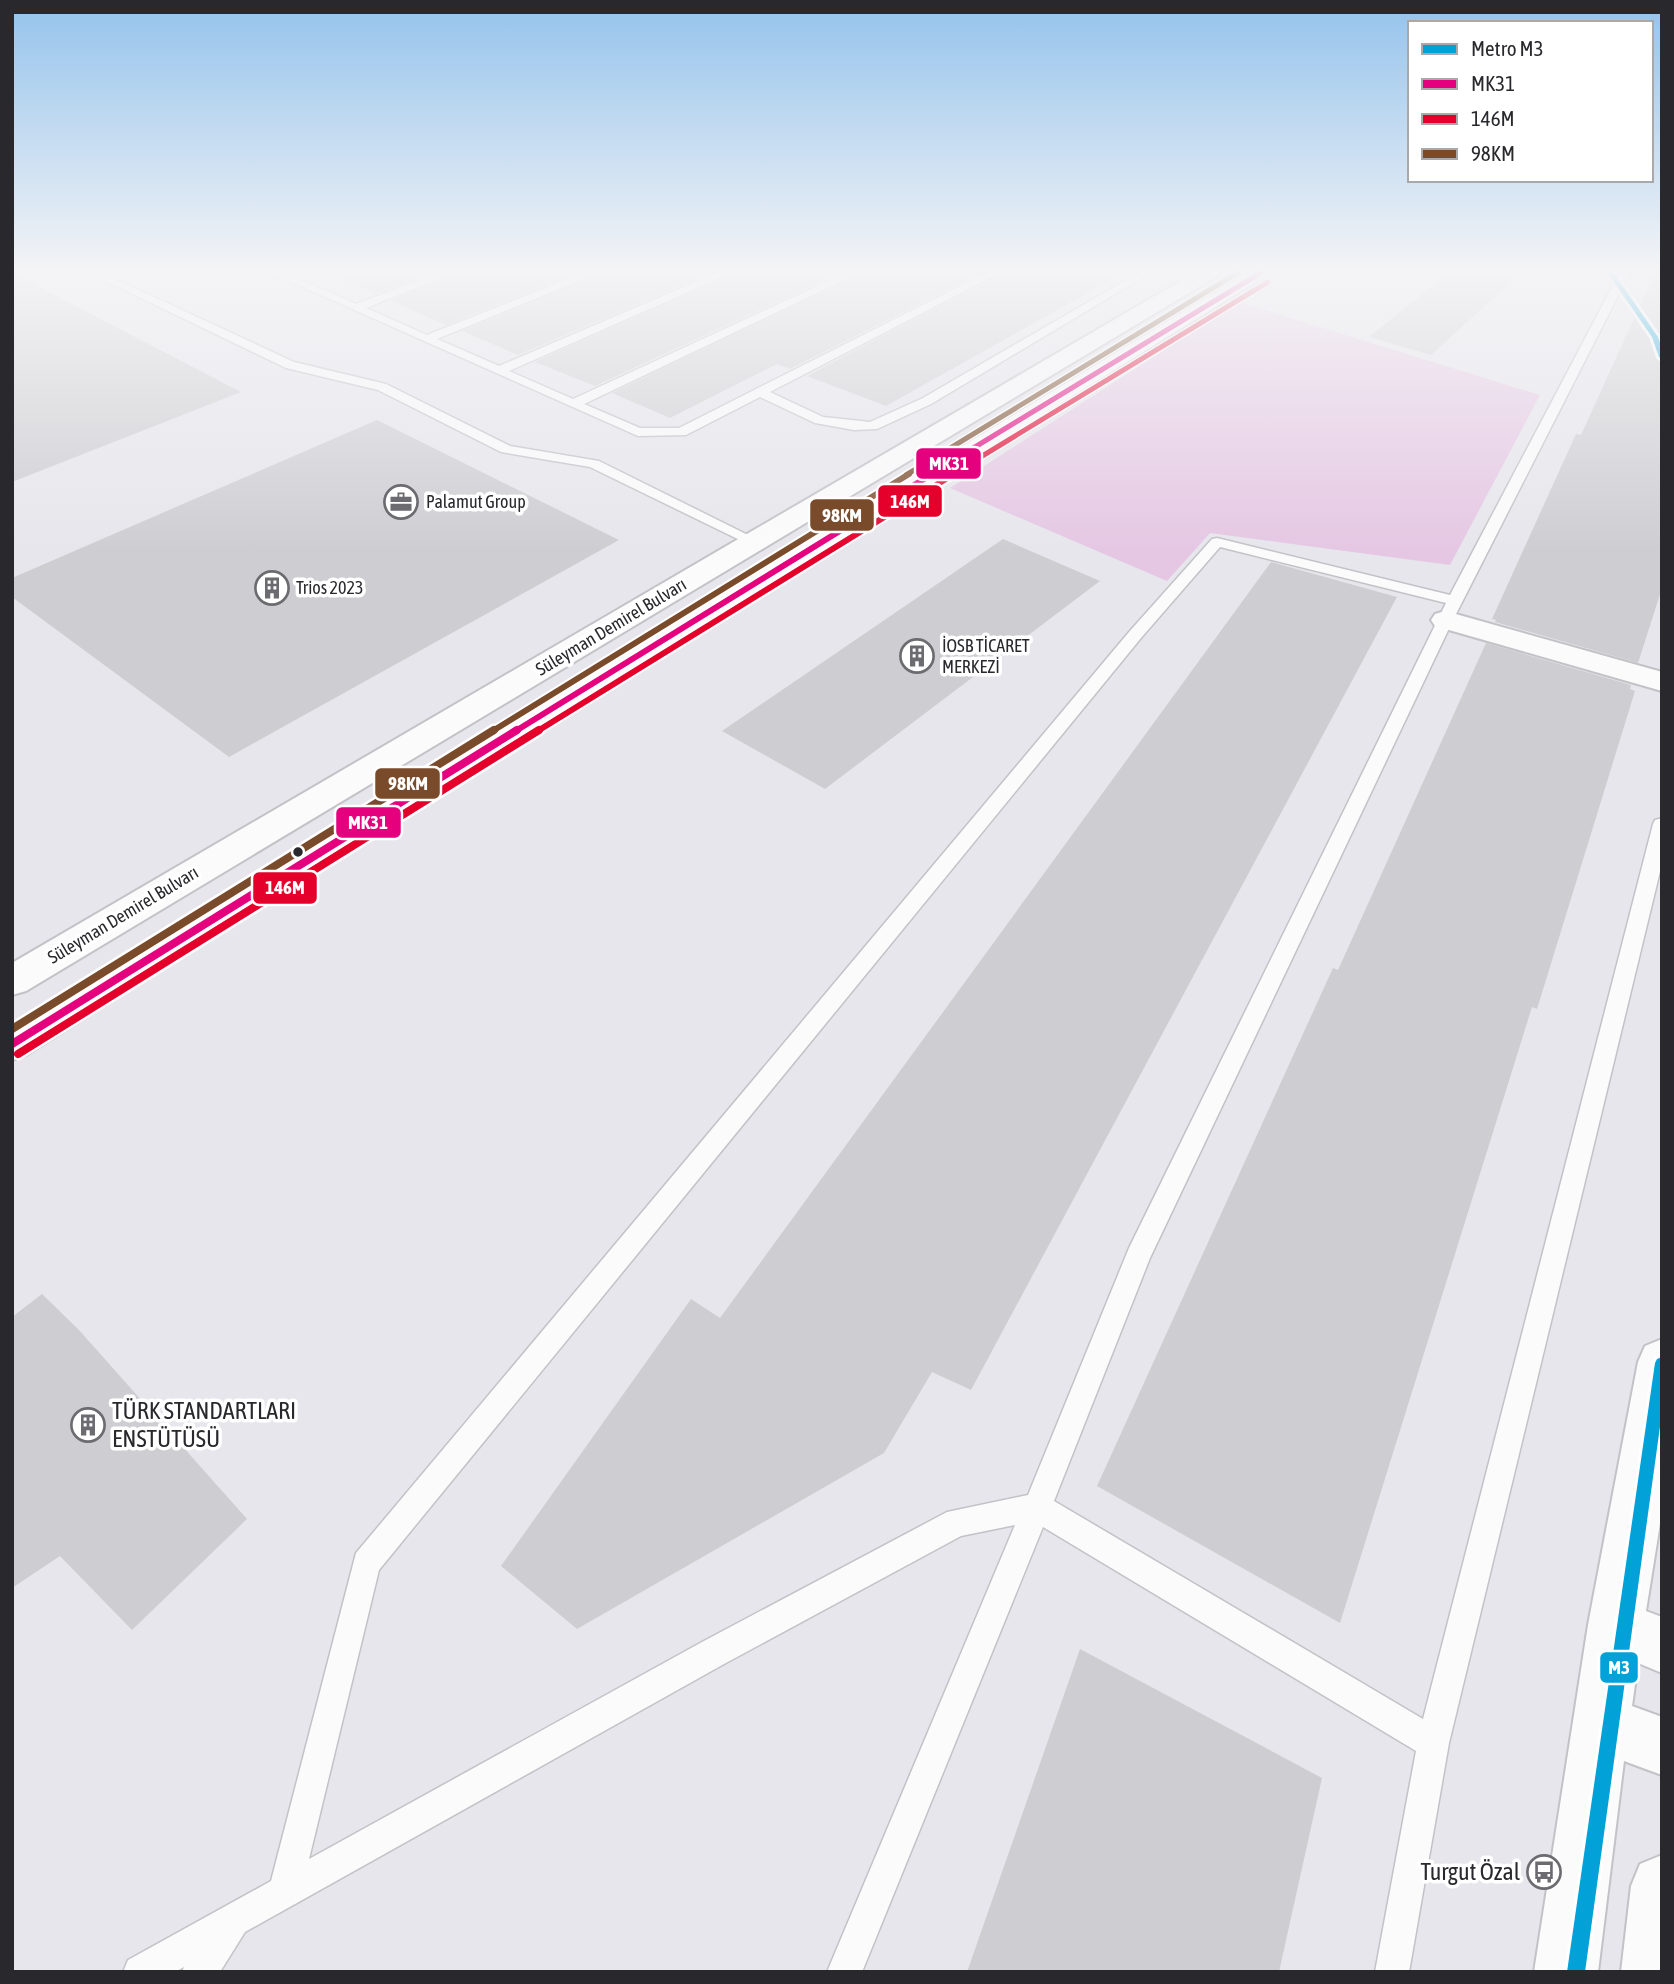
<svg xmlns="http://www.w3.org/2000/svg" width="1674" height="1984" font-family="'Asap Condensed',sans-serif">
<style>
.green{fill:#e5c7e3}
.building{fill:#ceced2}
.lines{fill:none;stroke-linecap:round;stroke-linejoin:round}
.lane-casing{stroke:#c2c2c7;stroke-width:3}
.street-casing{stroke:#c2c2c7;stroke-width:4}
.secondary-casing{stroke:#c2c2c7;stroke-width:4}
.lane{fill:#fbfbfc;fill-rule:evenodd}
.street{fill:#fbfbfc;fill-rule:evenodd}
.secondary{fill:#fbfbfc;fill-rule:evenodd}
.bus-1-far2-casing{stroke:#fff;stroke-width:8}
.bus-1-far1-casing{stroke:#fff;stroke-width:10}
.bus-1-casing{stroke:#fff;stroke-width:13}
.bus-2-far2-casing{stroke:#fff;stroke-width:8}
.bus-2-far1-casing{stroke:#fff;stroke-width:10}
.bus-2-casing{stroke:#fff;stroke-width:13}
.bus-3-far2-casing{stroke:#fff;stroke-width:8}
.bus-3-far1-casing{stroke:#fff;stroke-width:10}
.bus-3-casing{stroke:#fff;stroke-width:13}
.bus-1-far2{stroke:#e5007d;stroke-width:5}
.bus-1-far1{stroke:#e5007d;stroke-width:6}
.bus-1{stroke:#e5007d;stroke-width:8}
.bus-2-far2{stroke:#e4002b;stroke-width:5}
.bus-2-far1{stroke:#e4002b;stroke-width:6}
.bus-2{stroke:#e4002b;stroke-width:8}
.bus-3-far2{stroke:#7a4b2a;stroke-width:5}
.bus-3-far1{stroke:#7a4b2a;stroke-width:6}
.bus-3{stroke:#7a4b2a;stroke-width:8}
.metro-1-casing{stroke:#fff;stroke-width:6}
.metro-1{fill:#02a2d8;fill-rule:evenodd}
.bus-dot{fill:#29292d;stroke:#fff;stroke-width:2.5}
.labels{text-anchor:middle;stroke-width:7;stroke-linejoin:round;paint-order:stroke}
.far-poi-label{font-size:18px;fill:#29292d;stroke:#fff;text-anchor:start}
.far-street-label{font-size:18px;fill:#29292d;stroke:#fff}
.near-poi-label{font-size:24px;fill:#29292d;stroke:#fff;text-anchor:start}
.line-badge{stroke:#fff;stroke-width:2.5}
.badge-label{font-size:19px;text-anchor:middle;font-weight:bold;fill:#fff}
</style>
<rect width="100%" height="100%" fill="#e6e6ec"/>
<path class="green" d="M1239,302L1540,395L1450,565L1210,533L1167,581L950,488Z"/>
<g class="building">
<path d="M323,272H435L375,294Z"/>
<path d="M459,272H579L446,325L391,301Z"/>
<path d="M603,272H713L518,355L462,331Z"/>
<path d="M735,272H842L595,386L535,362Z"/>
<path d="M863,272H983L790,369L777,364L670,418L612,393Z"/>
<path d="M1003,272H1125L886,406L807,376Z"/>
<path d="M1450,272H1522L1431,355L1369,337Z"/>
<path d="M1655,272H1662V588L1638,663L1495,622L1496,620L1492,619L1576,434L1581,435Z"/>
<path d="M12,273L241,392L12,482Z"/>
<path d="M377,420L619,540L229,757L12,597V578Z"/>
<path d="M1003,539L1100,581L825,789L722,731Z"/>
<path d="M1271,562L1397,597L971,1390L932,1372L884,1453L577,1629L501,1566L691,1299L720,1318Z"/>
<path d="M1486,643L1631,685L1630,689L1635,691L1537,1009L1532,1007L1340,1623L1097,1486L1333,968L1338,970Z"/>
<path d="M42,1294L79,1330L247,1519L132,1630L60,1556L12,1588V1317Z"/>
<path d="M1080,1649L1322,1778L1279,1972H967Z"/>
</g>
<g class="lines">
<g class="lane-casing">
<g id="lane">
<path d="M87,272H100L294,362L386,384L510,446L599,461L762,542L755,546L750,545L590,467L501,452L378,390L286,368Z"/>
<path d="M269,272H283L356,304L442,272H456L366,308L427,335L586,272H600L437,339L499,366L719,272H733L509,371L573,399L848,272H861L584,404L640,428H679L988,272H1001L770,392L823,417L870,422L923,398L1140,272H1152L931,404L877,429L854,430L815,423L760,397L686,435L638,436Z"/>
<path d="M1620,272H1630L1453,620L1150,1258L1054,1501L1423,1719L1653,824L1655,820L1662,818V863L1449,1743L1409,1972H1375L1416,1751L1043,1527L862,1972H827L1015,1525L961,1536L724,1664L245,1932L220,1972H182L184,1967L175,1972H123L128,1960L271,1881L356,1553L1129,632L1212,539L1217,538L1450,595ZM1220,547L1446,603L1129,1248L1028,1495L947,1512L702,1642L309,1859L379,1570L1141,638Z"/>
</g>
</g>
<g class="street-casing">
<path id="street" d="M1445,611L1662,672V691L1435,626L1431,620L1435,614Z"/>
</g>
<g class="secondary-casing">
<g id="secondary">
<path d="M1196,272H1220L1217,276L26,991L12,995V963Z"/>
<path d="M1248,272H1272L789,573L26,1055L12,1060V1024Z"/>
<path d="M1662,1339V1511L1646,1611L1662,1617V1673L1638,1663L1632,1706L1662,1717V1775L1624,1761L1598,1972H1534L1588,1625L1638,1362L1645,1346Z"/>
<path d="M1662,1855V1972H1621L1631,1886L1640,1864Z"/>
</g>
</g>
<use href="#lane" class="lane"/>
<use href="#street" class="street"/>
<use href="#secondary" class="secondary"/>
<g class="bus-1-far2-casing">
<path id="bus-1-far2" d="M929,475L1262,272"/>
</g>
<g class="bus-1-far1-casing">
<path id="bus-1-far1" d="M514,732L932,474"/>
</g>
<g class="bus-1-casing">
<path id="bus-1" d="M12,1044L517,730"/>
</g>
<g class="bus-2-far2-casing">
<path id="bus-2-far2" d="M951,475L1268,282"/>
</g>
<g class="bus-2-far1-casing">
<path id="bus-2-far1" d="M536,732L954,474"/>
</g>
<g class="bus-2-casing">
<path id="bus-2" d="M18,1054L539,730"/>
</g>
<g class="bus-3-far2-casing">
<path id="bus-3-far2" d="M906,475L1239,272"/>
</g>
<g class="bus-3-far1-casing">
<path id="bus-3-far1" d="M491,732L909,474"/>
</g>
<g class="bus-3-casing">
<path id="bus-3" d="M12,1029L494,730"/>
</g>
<use href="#bus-1-far2" class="bus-1-far2"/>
<use href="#bus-1-far1" class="bus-1-far1"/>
<use href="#bus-1" class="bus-1"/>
<use href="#bus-2-far2" class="bus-2-far2"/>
<use href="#bus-2-far1" class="bus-2-far1"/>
<use href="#bus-2" class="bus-2"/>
<use href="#bus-3-far2" class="bus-3-far2"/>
<use href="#bus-3-far1" class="bus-3-far1"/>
<use href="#bus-3" class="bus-3"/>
<g class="metro-1-casing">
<g id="metro-1">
<path d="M1607,272H1613L1658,337L1662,348V359L1659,357L1652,337Z"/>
<path d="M1662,1357V1412L1585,1972H1567L1655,1363L1657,1359Z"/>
</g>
</g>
<use href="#metro-1" class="metro-1"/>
</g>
<linearGradient id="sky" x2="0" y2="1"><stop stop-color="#94c3ec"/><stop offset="0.49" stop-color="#f4f4f6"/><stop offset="1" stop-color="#f4f4f6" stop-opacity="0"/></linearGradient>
<rect width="1674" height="550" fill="url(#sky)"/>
<defs>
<g id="office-ring" transform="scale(1.75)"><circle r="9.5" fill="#fff" stroke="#6b6b70" stroke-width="1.5"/><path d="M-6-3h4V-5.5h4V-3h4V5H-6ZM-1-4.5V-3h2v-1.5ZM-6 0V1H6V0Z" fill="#6b6b70"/></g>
<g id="building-ring" transform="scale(1.75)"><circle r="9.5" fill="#fff" stroke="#6b6b70" stroke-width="1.5"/><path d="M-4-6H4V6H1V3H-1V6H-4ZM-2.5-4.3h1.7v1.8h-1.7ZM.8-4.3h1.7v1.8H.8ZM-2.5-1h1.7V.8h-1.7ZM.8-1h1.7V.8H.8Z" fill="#6b6b70"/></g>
<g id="bus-ring" transform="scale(1.75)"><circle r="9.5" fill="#fff" stroke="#6b6b70" stroke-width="1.5"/><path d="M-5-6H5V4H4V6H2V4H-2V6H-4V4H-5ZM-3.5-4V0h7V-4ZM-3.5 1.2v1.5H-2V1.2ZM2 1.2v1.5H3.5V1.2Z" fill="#6b6b70"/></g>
</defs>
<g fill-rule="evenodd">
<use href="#office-ring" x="401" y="502"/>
<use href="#building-ring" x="272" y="588"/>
<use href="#building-ring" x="917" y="656"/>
<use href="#building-ring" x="88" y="1425"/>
<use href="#bus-ring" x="1544" y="1872"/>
</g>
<circle class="bus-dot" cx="298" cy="852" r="6"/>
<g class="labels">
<g class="far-poi-label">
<text x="426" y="508">Palamut Group</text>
<text x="296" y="594">Trios 2023</text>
<text x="942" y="652">İOSB TİCARET<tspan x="942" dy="21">MERKEZİ</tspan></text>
</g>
<g class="far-street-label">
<text transform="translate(611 627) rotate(-31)" y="6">Süleyman Demirel Bulvarı</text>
<text transform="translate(123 915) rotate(-31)" y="6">Süleyman Demirel Bulvarı</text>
</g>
<g class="near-poi-label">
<text x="112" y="1419">TÜRK STANDARTLARI<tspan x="112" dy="28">ENSTÜTÜSÜ</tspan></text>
<text x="1520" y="1880" text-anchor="end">Turgut Özal</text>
</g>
</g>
<g class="line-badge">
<rect x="915" y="447" width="67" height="33" rx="7" fill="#e5007d"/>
<rect x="877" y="484" width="66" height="34" rx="7" fill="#e4002b"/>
<rect x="809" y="498" width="66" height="34" rx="7" fill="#7a4b2a"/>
<rect x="374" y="767" width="67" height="33" rx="7" fill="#7a4b2a"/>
<rect x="335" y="806" width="67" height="33" rx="7" fill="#e5007d"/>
<rect x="252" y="871" width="66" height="34" rx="7" fill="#e4002b"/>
<rect x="1599" y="1651" width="40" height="33" rx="7" fill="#02a2d8"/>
</g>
<g class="badge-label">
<text x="949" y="470">MK31</text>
<text x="910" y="508">146M</text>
<text x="842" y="522">98KM</text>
<text x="408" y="790">98KM</text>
<text x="368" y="829">MK31</text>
<text x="285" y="894">146M</text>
<text x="1619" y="1674">M3</text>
</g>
<rect width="1674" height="1984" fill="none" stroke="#29292d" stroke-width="28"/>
<rect x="1408" y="21" width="245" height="161" fill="#ffffff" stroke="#a9a9ab" stroke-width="2"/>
<rect x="1422" y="44" width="35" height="10" fill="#02a2d8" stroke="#a9a9ab" stroke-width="2"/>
<text x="1471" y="56" font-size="21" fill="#29292d">Metro M3</text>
<rect x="1422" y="79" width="35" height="10" fill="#e5007d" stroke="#a9a9ab" stroke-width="2"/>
<text x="1471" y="91" font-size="21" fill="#29292d">MK31</text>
<rect x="1422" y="114" width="35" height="10" fill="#e4002b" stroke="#a9a9ab" stroke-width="2"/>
<text x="1471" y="126" font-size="21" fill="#29292d">146M</text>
<rect x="1422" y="149" width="35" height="10" fill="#7a4b2a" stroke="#a9a9ab" stroke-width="2"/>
<text x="1471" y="161" font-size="21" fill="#29292d">98KM</text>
</svg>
